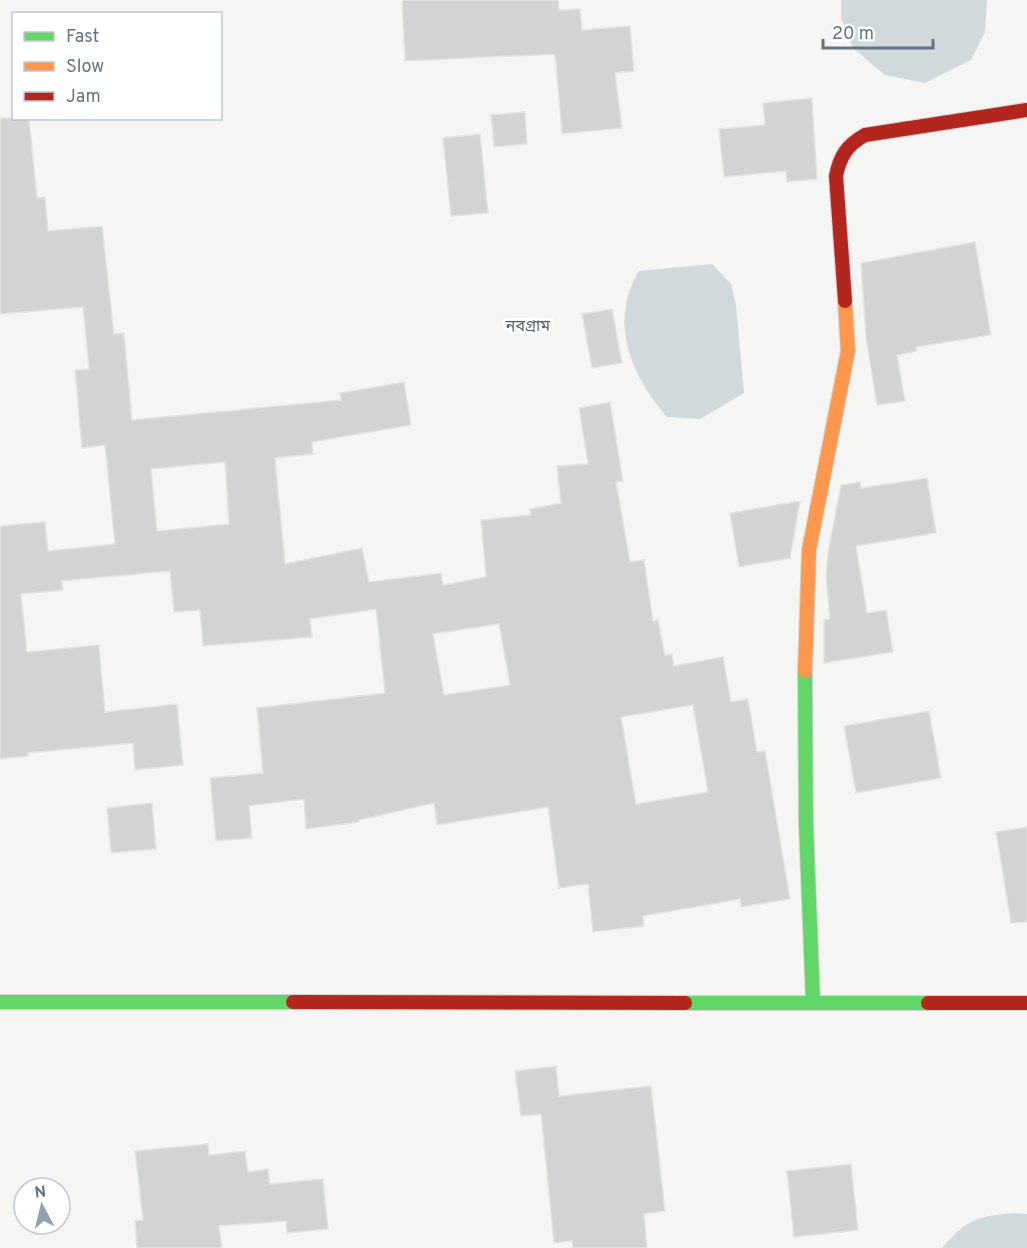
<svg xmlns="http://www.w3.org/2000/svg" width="1027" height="1248" font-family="Overpass,'Noto Sans Bengali',sans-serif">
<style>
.water{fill:#d2d9dd}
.building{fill:#d2d3d3;stroke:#e4e4e3;stroke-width:1.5;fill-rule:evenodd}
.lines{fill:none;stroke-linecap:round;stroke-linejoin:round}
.fast-casing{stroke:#d1d3d4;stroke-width:16}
.slow-casing{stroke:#d1d3d4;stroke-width:16}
.jam-casing{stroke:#d1d3d4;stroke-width:16}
.fast{stroke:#63d668;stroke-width:14}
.slow{stroke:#ff974d;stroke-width:14}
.jam{stroke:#b3261e;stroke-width:14}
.labels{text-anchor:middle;stroke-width:6;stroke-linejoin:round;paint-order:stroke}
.neighbourhood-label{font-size:16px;fill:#515d6b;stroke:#fff}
</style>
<rect width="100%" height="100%" fill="#f5f5f3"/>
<g class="water">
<path d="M841,0H987L985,32L971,60L925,83L885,75L853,48L841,18Z"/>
<path d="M712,264L731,284L736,305L744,393L700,419L667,417C631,376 608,322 639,271Z"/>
<path d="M1013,1213L1027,1214V1248H942C967,1219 976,1217 1013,1213Z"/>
</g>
<g class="building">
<path d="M402,0H558L559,10L580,9L582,30L630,26L634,71L615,73L622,128L562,134L555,54L405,61Z"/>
<path d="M812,98L817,179L787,182L786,171L724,177L719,129L765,125L763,103Z"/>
<path d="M525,112L527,144L494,147L491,115Z"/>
<path d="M0,118H29L37,198L45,197L48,231L102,226L114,334L124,333L132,420L341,400L340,393L404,382L411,425L312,442L313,454L275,458L285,564L362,548L369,582L441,573L443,585L486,577L481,520L531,515L530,509L561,503L557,466L588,464L579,408L610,402L623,481L616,482L630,562L644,560L653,621L658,620L665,655L672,654L674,666L723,657L731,702L748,699L757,752L765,751L790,899L741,907L740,899L643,916L644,926L593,932L588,884L559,888L548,807L437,825L434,803L359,820V822L306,829L304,799L249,806L252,838L216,841L210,778L263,773L257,708L385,693L376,609L310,619L312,637L203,646L200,610L174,612L170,571L62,581L63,590L21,594L27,652L99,645L105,712L177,704L183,765L135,770L133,743L28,753L29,756L0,759V526L45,522L48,551L115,544L105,445L82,448L75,370L89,369L83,307L0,314ZM225,462L229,524L157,531L151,469ZM499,624L510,685L444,695L433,634ZM693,705L708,792L636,804L621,717Z"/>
<path d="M480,134L488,213L451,216L443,138Z"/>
<path d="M975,242L991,335L916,347L917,351L897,355L905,401L877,405L866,338L861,263Z"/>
<path d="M612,309L622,363L592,368L582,314Z"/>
<path d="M927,478L936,533L856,546L867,613L886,610L893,652L824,663V620L830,619L826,576L828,552L841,485L860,482L861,488Z"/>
<path d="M800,501L790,558L739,567L730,513Z"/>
<path d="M929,711L941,778L856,793L844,726Z"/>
<path d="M152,803L156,849L111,853L107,808Z"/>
<path d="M1027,827V922L1011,923L996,832Z"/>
<path d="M556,1066L559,1096L651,1086L665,1211L644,1214L647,1248H573L572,1241L554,1243L541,1114L521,1116L515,1071Z"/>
<path d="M208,1144L209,1155L245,1151L248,1172L268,1169L270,1184L323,1179L328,1229L287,1233L286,1221L219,1226L222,1248H137L135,1221L143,1220L135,1151Z"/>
<path d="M851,1164L858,1230L794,1237L787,1171Z"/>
</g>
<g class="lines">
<g class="fast-casing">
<g id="fast">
<path d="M805,671L806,824L813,1001"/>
<path d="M0,1002H293"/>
<path d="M685,1003H928"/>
</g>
</g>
<g class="slow-casing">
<path id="slow" d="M805,671L809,550L848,351L845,301"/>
</g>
<g class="jam-casing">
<g id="jam">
<path d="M845,301L836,176C840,156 847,145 865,135L1027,110"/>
<path d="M293,1002L685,1003"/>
<path d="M928,1003H1027"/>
</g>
</g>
<use href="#fast" class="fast"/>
<use href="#slow" class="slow"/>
<use href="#jam" class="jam"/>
</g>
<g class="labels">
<g class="neighbourhood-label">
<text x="528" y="331">নবগ্ৰাম</text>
</g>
</g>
<rect x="12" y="12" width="210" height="108" fill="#ffffff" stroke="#c0c7cf" stroke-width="1.5"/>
<rect x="24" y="32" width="30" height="9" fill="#63d668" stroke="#c0c7cf" stroke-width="1.5"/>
<text x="66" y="42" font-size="18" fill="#627486">Fast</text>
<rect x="24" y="62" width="30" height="9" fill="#ff974d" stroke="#c0c7cf" stroke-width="1.5"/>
<text x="66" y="72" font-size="18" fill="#627486">Slow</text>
<rect x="24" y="92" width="30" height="9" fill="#b3261e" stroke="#c0c7cf" stroke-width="1.5"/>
<text x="66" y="102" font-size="18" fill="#627486">Jam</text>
<g transform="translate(42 1206) rotate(353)"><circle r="28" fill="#ffffff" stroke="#c0c7cf" stroke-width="1.5"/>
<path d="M0-4.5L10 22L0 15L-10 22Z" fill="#95a1ac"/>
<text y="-9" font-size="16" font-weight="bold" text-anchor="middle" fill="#627486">N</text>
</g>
<path d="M823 39v9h110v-9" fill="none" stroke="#627486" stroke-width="3"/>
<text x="832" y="39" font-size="18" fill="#627486" stroke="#ffffff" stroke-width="4.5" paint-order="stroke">20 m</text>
</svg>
